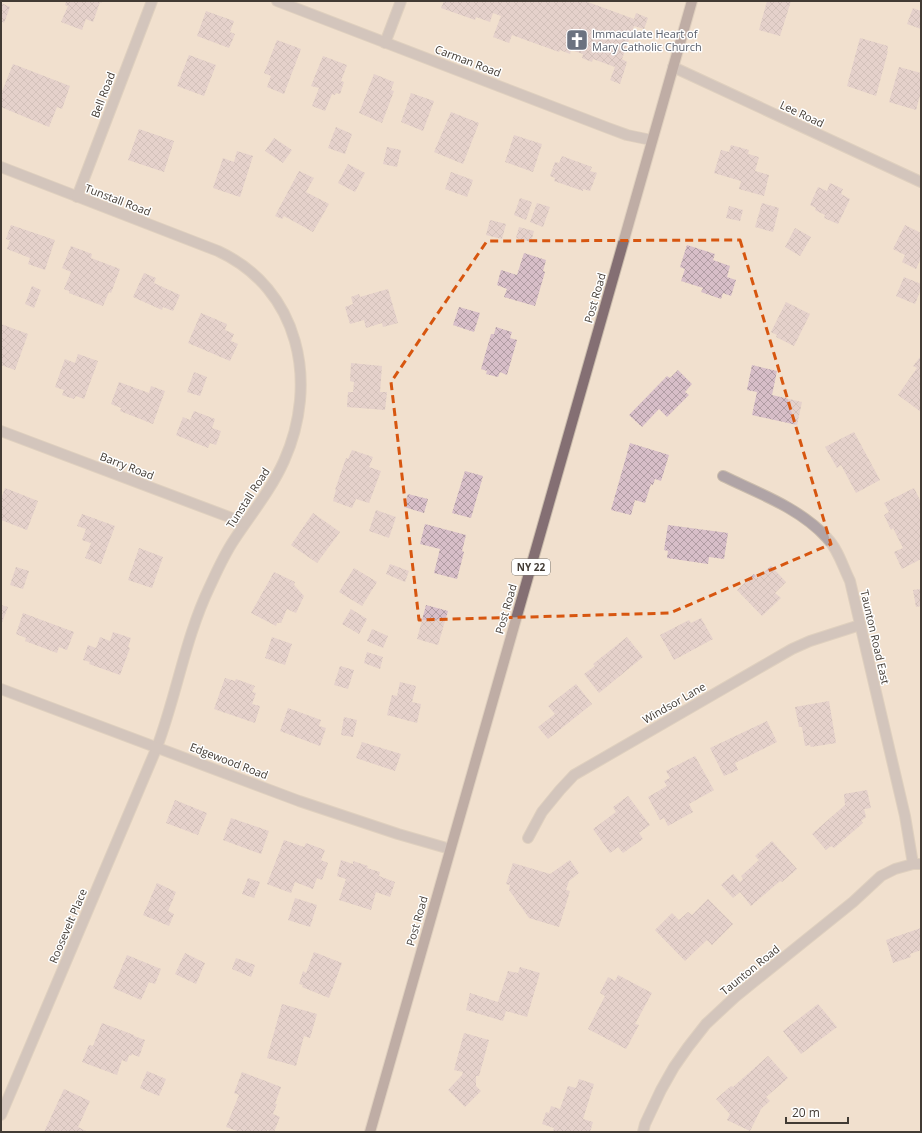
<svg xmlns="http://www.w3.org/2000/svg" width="922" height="1133" font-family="'Open Sans',sans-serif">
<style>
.building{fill:url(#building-cross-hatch)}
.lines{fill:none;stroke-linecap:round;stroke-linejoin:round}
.minor-casing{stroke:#cabcac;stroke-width:12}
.major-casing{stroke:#cabcac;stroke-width:12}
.minor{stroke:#b0a4a6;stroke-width:10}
.major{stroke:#846f73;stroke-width:10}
.marked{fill:none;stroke:#d75610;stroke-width:3;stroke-dasharray:8 5;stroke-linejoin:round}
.labels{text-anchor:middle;stroke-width:3;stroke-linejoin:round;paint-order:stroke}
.shield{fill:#fff;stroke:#7b7671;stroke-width:1}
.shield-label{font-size:10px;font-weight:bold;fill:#423b34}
.worship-label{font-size:11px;fill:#5b616d;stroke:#fff;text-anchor:start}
.street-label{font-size:11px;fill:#423b34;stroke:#fff}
</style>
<defs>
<pattern id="building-cross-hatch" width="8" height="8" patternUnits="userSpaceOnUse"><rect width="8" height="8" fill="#d7bec8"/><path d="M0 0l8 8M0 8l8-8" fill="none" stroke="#b09ca3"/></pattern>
</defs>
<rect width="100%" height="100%" fill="#f1e0ce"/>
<g class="building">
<path d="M66,1H102L101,3L100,2L93,22L86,19L82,30L61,22L68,6L65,5Z"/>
<path d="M444,1H585L634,19L636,13L648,18L644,29L634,26L622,59L627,62L620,84L610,80L615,67L593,59L592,62L582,58L583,54L571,50L570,54L560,50L559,52L512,35L509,43L493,37L501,16L493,13L490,22L476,17L475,20L441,8Z"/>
<path d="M767,1H791L780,36L759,30Z"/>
<path d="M1,3L10,7L4,23L1,21Z"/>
<path d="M913,8L921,11V29L907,24Z"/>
<path d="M206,11L234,21L230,32L235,34L229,48L197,36Z"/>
<path d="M860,38L888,46L887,51H888L876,96L847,86Z"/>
<path d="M277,40L301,49L284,94L267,87L271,76L264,73Z"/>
<path d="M189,55L216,65L204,96L177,86Z"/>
<path d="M323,56L347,65L341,81L344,82L340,94L336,93L335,95L332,94L325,111L312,106L319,88L311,86Z"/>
<path d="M13,64L70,86L62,109L57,107L49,127L1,107V94Z"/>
<path d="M899,67L921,73V92L916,110L889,102Z"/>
<path d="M374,74L394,82L391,90L394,91L382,123L359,113Z"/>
<path d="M411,93L434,101L423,131L401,122Z"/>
<path d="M451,112L479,123L463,164L434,152Z"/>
<path d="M336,127L352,134L345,154L328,148Z"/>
<path d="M139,129L174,141L164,172L128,160Z"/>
<path d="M514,135L542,144L533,172L505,162Z"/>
<path d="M274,138L292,150L283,163L265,151Z"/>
<path d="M731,145L749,150L748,154L759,157L755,171L769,175L764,196L739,189L741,181L714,173L721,150L729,152Z"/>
<path d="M387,147L401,150L397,167L383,164Z"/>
<path d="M237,151L253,156L240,197L213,188L223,158L234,162Z"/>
<path d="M562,156L592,167L590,171L597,173L590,191L583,189V191L554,181L555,178L550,176L555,162L559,163Z"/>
<path d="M348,164L365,173L355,192L338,183Z"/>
<path d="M299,171L314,178L306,192L329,204L313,232L284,216L282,219L275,216Z"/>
<path d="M451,172L473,180L467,197L445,189Z"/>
<path d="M830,183L843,189L841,194L850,199L838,224L824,218L825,215L815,210L816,208L810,205L818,187L827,191Z"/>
<path d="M520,198L532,202L526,220L514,215Z"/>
<path d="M537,203L550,207L543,227L530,222Z"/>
<path d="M762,203L779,208L773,232L755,227Z"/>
<path d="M729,206L743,210L740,221L726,218Z"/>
<path d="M490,220L506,224L502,239L486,235Z"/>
<path d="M11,225L55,240L45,270L28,264L30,258L7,249L10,240L6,239Z"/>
<path d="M905,225L921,233V258L916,269L902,262L905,255L893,249Z"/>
<path d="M519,227L534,231L531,242L516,238Z"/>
<path d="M795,228L811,237L800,256L785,247Z"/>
<path d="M687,245L715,254L713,260L730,266L727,277L736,280L731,296L723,293L721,299L701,292L703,288L681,281L685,269L680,267Z"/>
<path d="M71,246L92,254L91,258L120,269L111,293L109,292L103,306L69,293V291L64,289L71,272L62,268Z"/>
<path d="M524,253L546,260L543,271L545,272L535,306L504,297L507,289L497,285L501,270L517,275Z"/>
<path d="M144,273L156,278L154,283L180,295L173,311L163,307L162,310L133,297Z"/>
<path d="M904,277L921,284V289L915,304L896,296Z"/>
<path d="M32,286L41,290L34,308L25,304Z"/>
<path d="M388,289L398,323L383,327L382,323L366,328L364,320L350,324L345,307L353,304L351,297L359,294L360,297Z"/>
<path d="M786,302L810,314L794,346L776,337L777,335L771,332Z"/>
<path d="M459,307L480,313L474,332L453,325Z"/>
<path d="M201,313L227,324L225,330L234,334L231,341L238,344L230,361L188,343Z"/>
<path d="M1,324L28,334L15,370L1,365Z"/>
<path d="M496,327L512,332L510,338L517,340L507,375L500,372L498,377L486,374L487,371L481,369L491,334H494Z"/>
<path d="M78,354L98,361L84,399L76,396L74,399L62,395L64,390L55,387L65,359L75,363Z"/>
<path d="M921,356V412L898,395L917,368L913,366Z"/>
<path d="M351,363L382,366L380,392H387L385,410L347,407L348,392H353L354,382L350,381Z"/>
<path d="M752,365L777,371L772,395L802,402L797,425L752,415L757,392L747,390Z"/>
<path d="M678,370L692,384L685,392L689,395L667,417L659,409L642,427L629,415L667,376L670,378Z"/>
<path d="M194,372L207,377L200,396L187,392Z"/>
<path d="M119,382L149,393L151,386L165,391L153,424L120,411L121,408L111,404Z"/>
<path d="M194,411L215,419L212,428L221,431L216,445L210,443L208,448L176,435L183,417L190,420Z"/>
<path d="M854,432L880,480L856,493L841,465L837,468L825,447Z"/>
<path d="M630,443L669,455L661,481L655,479L653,485L651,484L645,503L635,500L631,515L611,510Z"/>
<path d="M352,450L373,457L369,467L381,471L369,503L356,499L352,508L333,501L336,490H335L346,458L348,459Z"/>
<path d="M465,471L483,476L471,518L452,513Z"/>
<path d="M5,488L38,501L27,530L1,520V499Z"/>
<path d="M914,488L921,502V559L902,569L894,552L903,548L893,528L891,530L884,515L889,512L884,503Z"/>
<path d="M408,494L428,499L424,513L404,507Z"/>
<path d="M376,510L396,517L389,538L369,531Z"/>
<path d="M313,513L340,532L317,563L291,545Z"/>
<path d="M82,514L115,526L101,564L85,558L91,543L82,540L86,529L77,526Z"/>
<path d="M425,524L466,535L462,551L464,552L457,579L434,573L440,549L420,544Z"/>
<path d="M668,525L728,533L724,559L709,557L708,564L667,558L668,551L664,550Z"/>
<path d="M139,548L163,557L152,588L128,580Z"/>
<path d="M390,564L409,571L405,582L386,574Z"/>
<path d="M771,566L786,582L775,593L781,598L762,616L737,590L754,574L758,578Z"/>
<path d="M16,567L29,571L23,589L10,585Z"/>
<path d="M354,568L377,582L362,606L339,592Z"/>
<path d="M274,572L295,582L294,585L304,596L296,613L287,609L281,623H277L276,626L251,613Z"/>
<path d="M921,589V606L916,607L913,590Z"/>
<path d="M1,605L8,607L1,625Z"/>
<path d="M426,605L448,611L438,645L417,639Z"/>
<path d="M351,609L367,619L359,634L342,624Z"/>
<path d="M23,613L74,632L67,650L59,647L57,653L25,641L26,638L16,634Z"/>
<path d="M701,618L713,639L674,660L660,635L689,620L691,623Z"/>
<path d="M372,629L388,636L383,648L367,641Z"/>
<path d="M113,632L131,638L128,647L130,648L120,675L89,664L90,662L83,660L88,645L96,648L100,637L110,641Z"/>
<path d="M272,637L292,644L285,665L265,658Z"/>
<path d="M627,637L643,657L599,693L584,674L595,666L593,664Z"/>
<path d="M367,652L383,657L380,669L364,663Z"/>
<path d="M340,666L354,670L348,689L334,685Z"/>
<path d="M225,678L235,681L236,679L255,686L252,692L256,693L252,704L260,706L255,723L214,709Z"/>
<path d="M400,682L416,686L412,702L421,704L417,723L387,715L392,695L397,696Z"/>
<path d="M576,684L592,704L548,739L538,727L555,714L548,706Z"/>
<path d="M829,701L836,743L811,747L810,745L805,746L802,727H799L795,707Z"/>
<path d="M288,708L321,720L319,726L326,728L320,746L280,731Z"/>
<path d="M344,717L357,720L353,737L341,735Z"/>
<path d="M767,721L777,742L735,763L738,770L724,776L710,748Z"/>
<path d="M362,742L401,754L395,771L356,758Z"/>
<path d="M695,756L714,790L689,804L693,812L668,826L664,818L660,820L648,797L667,786L664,781L670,778L666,771Z"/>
<path d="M867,790L871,808L864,809L866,817L861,821L863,823L834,848L831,846L826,850L812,834L845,805L844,794Z"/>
<path d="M628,796L650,825L639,833L643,839L623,853L618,847L610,853L593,829L616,812L613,807Z"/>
<path d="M175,800L207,813L198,835L166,823Z"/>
<path d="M231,818L269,831L261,854L223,840Z"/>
<path d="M284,840L304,847L306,843L325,850L321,860L328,863L322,880L317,878L313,889L295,882L291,893L267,884Z"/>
<path d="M772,841L797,869L782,882L780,881L751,906L740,892L733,898L721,885L733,874L740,882L743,879L741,876L759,860L755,856Z"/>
<path d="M341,860L353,864V861L368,866L367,868L380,872L379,876L395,882L390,897L376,892L371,910L339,900L346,879L337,876Z"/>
<path d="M570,860L579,873L569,881L566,890L570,891L559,927L529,918L509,890L510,885L506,884L513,863L550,874Z"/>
<path d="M248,878L260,882L254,898L242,894Z"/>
<path d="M157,883L176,892L168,911L174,914L169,926L143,915Z"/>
<path d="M295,898L317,905L310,927L288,920Z"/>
<path d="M708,899L733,924L712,945L707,940L685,961L655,930L672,913L679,920L688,912L692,915Z"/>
<path d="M921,928V950L910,954L911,957L893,963L886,940Z"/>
<path d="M314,952L342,963L329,998L302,987L303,985L299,984L303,971L306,973Z"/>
<path d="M185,953L205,963L196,984L175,974Z"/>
<path d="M127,955L161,969L155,984L149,982L141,1000L113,988Z"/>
<path d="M236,958L255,965L251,977L232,969Z"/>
<path d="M520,967L540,973L527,1017L506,1011L503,1021L466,1010L470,993L498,1002L508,971L518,973Z"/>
<path d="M618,975L652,993L635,1024L639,1025L626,1049L588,1029L605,996L600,993L608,977L615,981Z"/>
<path d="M282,1004L317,1014L310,1038L304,1036L296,1066L267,1058Z"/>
<path d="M818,1004L837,1027L801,1054L783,1031Z"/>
<path d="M102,1023L134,1035V1036L145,1040L139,1057L132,1054L131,1056L129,1055L127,1062L122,1060L117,1075L82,1062L89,1045L93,1046Z"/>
<path d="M464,1033L489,1040L479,1076H476V1086L481,1091L465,1107L448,1090L462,1075L463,1072L454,1070Z"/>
<path d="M768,1056L788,1078L766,1097L770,1101L761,1109L750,1131L727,1120L730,1114L716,1099L731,1086L733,1087Z"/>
<path d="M147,1071L166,1079L159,1096L140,1088Z"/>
<path d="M242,1072L281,1087L275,1104H277L273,1114L280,1117L274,1132L267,1130V1132H240L226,1127L239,1095L234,1093Z"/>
<path d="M579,1079L594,1084L583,1119L593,1122L590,1132H553L554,1128L542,1124L546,1112L549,1113L551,1106L560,1109L568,1086L576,1088Z"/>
<path d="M64,1089L90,1101L78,1127L88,1132H44Z"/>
</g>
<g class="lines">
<g class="minor-casing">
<g id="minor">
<path d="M277,1L608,128L627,135L651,140"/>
<path d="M385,43L401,1"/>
<path d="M673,67L921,182"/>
<path d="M1,167L218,251C300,289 319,383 284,461C271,490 251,514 234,540C224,555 217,571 210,586C185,638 177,694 157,747L1,1115"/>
<path d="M77,197L152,1"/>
<path d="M1,431L245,523"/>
<path d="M723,476C758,493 800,508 827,538C838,549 843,567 850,581L905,816L913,864"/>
<path d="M1,689L299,801L398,834L450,849"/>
<path d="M528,838L542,812L560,790L574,775L792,649L810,641L860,625"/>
<path d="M643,1132L645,1124L661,1090L674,1067L688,1047L706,1024L735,997L853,902L881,876L895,869L913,864H921"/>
</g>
</g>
<g class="major-casing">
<path id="major" d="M370,1132L692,1"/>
</g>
<use href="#minor" class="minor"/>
<use href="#major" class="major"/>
</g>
<path d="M0 0H922V1133H0ZM740,240L831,544L670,613L419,620L391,382L487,241Z" fill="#f1e0ce" fill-opacity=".55" fill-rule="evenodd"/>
<path class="marked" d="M740,240L831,544L670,613L419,620L391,382L487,241Z"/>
<defs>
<g id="church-square" transform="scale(1.15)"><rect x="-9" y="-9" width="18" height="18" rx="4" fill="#6b7280" stroke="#fff"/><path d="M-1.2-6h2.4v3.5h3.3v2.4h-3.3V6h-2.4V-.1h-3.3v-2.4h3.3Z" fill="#fff"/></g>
</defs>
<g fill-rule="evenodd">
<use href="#church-square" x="577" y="40"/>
</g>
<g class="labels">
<rect class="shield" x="512" y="559" width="38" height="16" rx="3"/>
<g class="shield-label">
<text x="531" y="571">NY 22</text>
</g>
<g class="worship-label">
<text x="592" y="38">Immaculate Heart of<tspan x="592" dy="13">Mary Catholic Church</tspan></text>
</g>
<g class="street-label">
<text transform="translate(468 61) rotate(21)" y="4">Carman Road</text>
<text transform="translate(103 95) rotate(-69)" y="4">Bell Road</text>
<text transform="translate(802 114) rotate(25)" y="4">Lee Road</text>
<text transform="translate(118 200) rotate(21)" y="4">Tunstall Road</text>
<text transform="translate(595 298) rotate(-74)" y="4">Post Road</text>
<text transform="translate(127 466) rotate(21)" y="4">Barry Road</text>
<text transform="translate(248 498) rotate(-57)" y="4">Tunstall Road</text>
<text transform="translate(506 609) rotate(-74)" y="4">Post Road</text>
<text transform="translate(875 637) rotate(77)" y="4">Taunton Road East</text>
<text transform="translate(674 703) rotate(-30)" y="4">Windsor Lane</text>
<text transform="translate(229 761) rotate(21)" y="4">Edgewood Road</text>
<text transform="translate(417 921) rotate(-74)" y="4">Post Road</text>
<text transform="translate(68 926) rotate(-67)" y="4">Roosevelt Place</text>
<text transform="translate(750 970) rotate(-39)" y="4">Taunton Road</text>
</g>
</g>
<rect width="922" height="1133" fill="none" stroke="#423b34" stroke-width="4"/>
<path d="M786 1117v6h62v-6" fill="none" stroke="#423b34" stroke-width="2"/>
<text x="792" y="1117" font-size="12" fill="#423b34" stroke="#ffffff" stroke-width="3" paint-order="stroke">20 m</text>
</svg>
